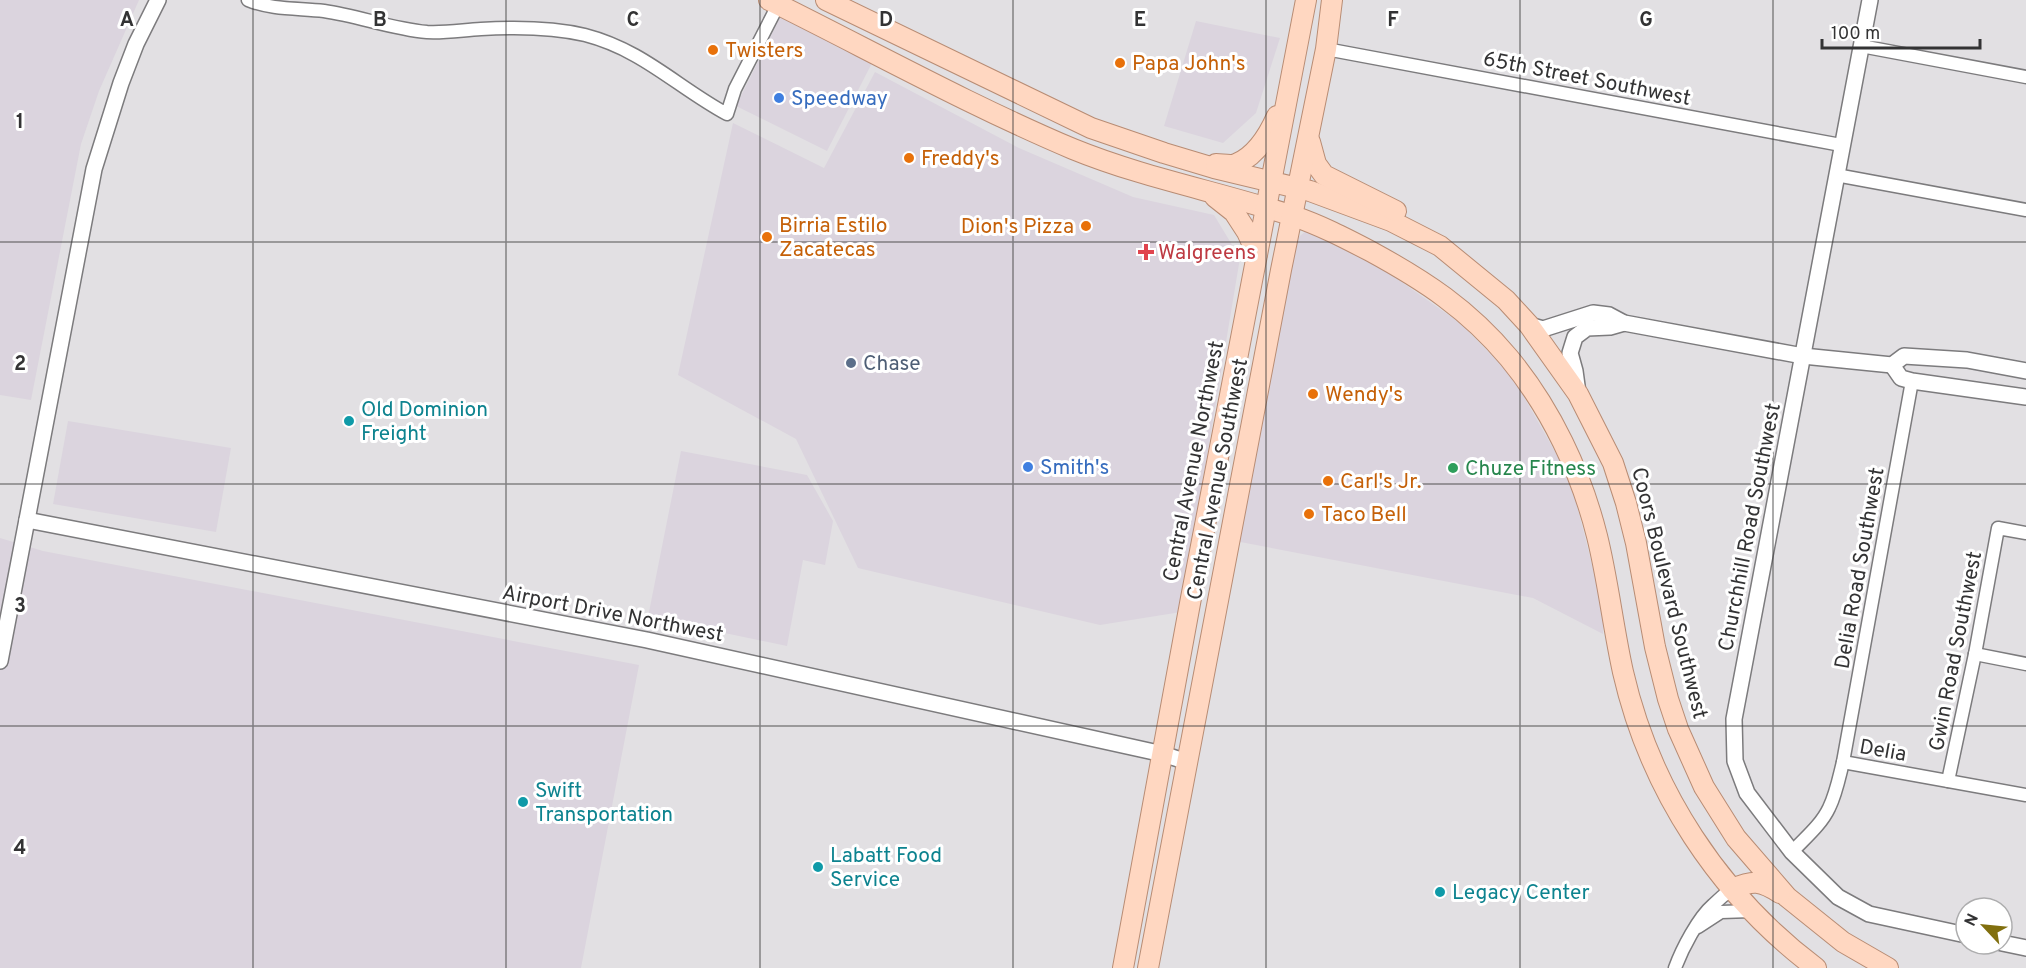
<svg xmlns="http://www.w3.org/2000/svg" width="2026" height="968" font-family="Overpass,sans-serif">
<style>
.built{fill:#dbd4de}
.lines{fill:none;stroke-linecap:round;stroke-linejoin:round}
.minor-casing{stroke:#7c7b7d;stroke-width:15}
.tertiary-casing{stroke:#7c7b7d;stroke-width:18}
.primary-casing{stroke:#b88c74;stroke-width:22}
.minor{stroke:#fff;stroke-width:12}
.tertiary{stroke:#fff;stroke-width:15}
.primary{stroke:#ffd7c1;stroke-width:20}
.grid{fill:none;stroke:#333334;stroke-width:1.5;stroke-opacity:0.55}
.food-dot{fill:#e8710a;stroke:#fff;stroke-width:2}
.shop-dot{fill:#3f7fe0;stroke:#fff;stroke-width:2}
.health-dot{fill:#e0444e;stroke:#fff;stroke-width:2}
.service-dot{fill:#5c6f8a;stroke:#fff;stroke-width:2}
.culture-dot{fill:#0f9aa8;stroke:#fff;stroke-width:2}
.leisure-dot{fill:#2e9e5b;stroke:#fff;stroke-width:2}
.labels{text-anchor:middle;stroke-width:6;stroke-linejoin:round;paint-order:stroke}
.food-label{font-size:21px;fill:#c56008;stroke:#fff;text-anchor:start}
.street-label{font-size:21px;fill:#333334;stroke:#fff}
.shop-label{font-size:21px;fill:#366cbe;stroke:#fff;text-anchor:start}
.health-label{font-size:21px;fill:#be3a42;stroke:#fff;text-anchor:start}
.service-label{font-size:21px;fill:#4e5e75;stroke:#fff;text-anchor:start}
.culture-label{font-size:21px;fill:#0d838f;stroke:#fff;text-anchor:start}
.leisure-label{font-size:21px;fill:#27864d;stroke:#fff;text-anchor:start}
.grid-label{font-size:20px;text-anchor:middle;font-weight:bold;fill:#333334;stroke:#fff;stroke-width:6;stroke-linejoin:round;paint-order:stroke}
</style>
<rect width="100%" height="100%" fill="#e2e0e3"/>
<g class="built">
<path d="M0,0H139L99,91L81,144L31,400L0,395Z"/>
<path d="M782,13L874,59L827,151L736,106Z"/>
<path d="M1196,21L1280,38L1256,113L1223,143L1164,126Z"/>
<path d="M875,72L1019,148L1133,197L1214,215L1240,258L1181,612L1100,625L858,568L796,439L678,375L733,123L824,168Z"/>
<path d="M1306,231H1314L1351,248L1393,276L1460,323L1512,376L1570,478L1597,584L1603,618V634L1533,598L1235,541L1295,240Z"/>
<path d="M68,421L231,448L216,532L53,504Z"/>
<path d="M681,451L807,475L833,521L825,565L803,560L787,646L648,617Z"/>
<path d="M0,538L43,551L639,665L581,968H0Z"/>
</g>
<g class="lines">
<g class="minor-casing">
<g id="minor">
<path d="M248,0C272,10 299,8 324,11C359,16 392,29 427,32C445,33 463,30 481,29C516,27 551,27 585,35C643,50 677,87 727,114L735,89L778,5"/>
<path d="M1861,46L2026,77"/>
<path d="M1326,49L1841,145"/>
<path d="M1836,175L2026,210"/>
<path d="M1975,654L2026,664"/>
<path d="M1843,762L2026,795"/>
<path d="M1948,781L1975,654L1998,528L2026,533"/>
<path d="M1792,852C1805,838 1821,825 1829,808C1836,794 1839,778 1843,762L1912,381"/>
<path d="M1698,927L1721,912L1751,911"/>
<path d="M1675,968C1682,949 1698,918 1713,905C1719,899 1725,894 1732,889"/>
</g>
</g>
<g class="tertiary-casing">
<g id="tertiary">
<path d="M1870,0L1734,719L1735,761L1747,793L1792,852L1838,897L1869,914L1966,935"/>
<path d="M1529,325L1543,329L1593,313L1609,315L1624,323L1803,356L1892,365L1904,356L1967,360L2026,371"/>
<path d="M1892,365L1901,378L1912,381L2026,397"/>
<path d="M1578,393L1575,371L1570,353L1575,337L1587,328L1610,327L1624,323"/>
<path d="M27,520L647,640L1163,754L1187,762"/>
<path d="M0,661L94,169L121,83L136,44L158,0"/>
<path d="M2002,943L2026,948"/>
</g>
</g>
<g class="primary-casing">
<g id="primary">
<path d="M769,0C870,50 969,105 1073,149C1144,178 1220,192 1293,216C1320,225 1345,238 1370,251C1425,281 1468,309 1509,358C1551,409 1581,472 1597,536C1608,580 1613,627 1623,672C1650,790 1719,895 1816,968"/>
<path d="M826,0L1091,128L1164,153L1214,168L1310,191L1391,221L1440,246L1506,300L1529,325L1578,394L1613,463L1626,503L1636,543L1655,647L1668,699L1678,729L1704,787L1736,838L1787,897L1843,942L1888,968"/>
<path d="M1310,142L1316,164L1324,175L1396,211"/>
<path d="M1216,164C1222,164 1231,166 1236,164C1256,156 1269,134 1277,116"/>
<path d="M1215,197L1234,212L1247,232L1257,254"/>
<path d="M1732,889C1753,880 1760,880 1780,893"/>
<path d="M1123,968L1191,598L1306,0"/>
<path d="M1148,968L1281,270L1326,49L1332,0"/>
</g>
</g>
<use href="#minor" class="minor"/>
<use href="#tertiary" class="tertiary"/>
<use href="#primary" class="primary"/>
</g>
<path class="grid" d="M253,0V968M506,0V968M760,0V968M1013,0V968M1266,0V968M1520,0V968M1773,0V968M0,242H2026M0,484H2026M0,726H2026"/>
<g class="food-dot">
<circle cx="713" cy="50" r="6"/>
<circle cx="1120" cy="63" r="6"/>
<circle cx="909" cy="158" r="6"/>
<circle cx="1086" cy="226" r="6"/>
<circle cx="767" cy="237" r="6"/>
<circle cx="1313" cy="394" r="6"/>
<circle cx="1328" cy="481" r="6"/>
<circle cx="1309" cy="514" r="6"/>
</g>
<g class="shop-dot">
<circle cx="779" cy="98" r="6"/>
<circle cx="1028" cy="467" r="6"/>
</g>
<path class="health-dot" d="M1143 243h6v6h6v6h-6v6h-6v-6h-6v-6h6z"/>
<circle class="service-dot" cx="851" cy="363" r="6"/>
<g class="culture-dot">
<circle cx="349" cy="421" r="6"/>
<circle cx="523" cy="802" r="6"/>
<circle cx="818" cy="867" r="6"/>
<circle cx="1440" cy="892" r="6"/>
</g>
<circle class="leisure-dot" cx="1453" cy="468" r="6"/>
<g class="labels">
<g class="food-label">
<text x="725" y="57">Twisters</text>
<text x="1132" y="70">Papa John's</text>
<text x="921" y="165">Freddy's</text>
<text x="779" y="232">Birria Estilo<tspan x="779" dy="24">Zacatecas</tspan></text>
<text x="1074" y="233" text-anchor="end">Dion's Pizza</text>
<text x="1325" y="401">Wendy's</text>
<text x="1340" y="488">Carl's Jr.</text>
<text x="1321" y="521">Taco Bell</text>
</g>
<g class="street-label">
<text transform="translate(1587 78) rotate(11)" y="7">65th Street Southwest</text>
<text transform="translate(1193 461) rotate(-79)" y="7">Central Avenue Northwest</text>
<text transform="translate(1217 479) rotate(-79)" y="7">Central Avenue Southwest</text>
<text transform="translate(1749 527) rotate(-79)" y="7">Churchhill Road Southwest</text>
<text transform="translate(1859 568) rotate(-80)" y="7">Delia Road Southwest</text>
<text transform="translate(1670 593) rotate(76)" y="7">Coors Boulevard Southwest</text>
<text transform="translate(613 613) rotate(11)" y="7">Airport Drive Northwest</text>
<text transform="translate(1955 651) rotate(-79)" y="7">Gwin Road Southwest</text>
<text transform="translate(1883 750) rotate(10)" y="7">Delia</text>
</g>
<g class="shop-label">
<text x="791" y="105">Speedway</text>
<text x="1040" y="474">Smith's</text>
</g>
<g class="health-label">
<text x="1158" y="259">Walgreens</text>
</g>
<g class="service-label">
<text x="863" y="370">Chase</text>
</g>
<g class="culture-label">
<text x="361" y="416">Old Dominion<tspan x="361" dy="24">Freight</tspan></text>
<text x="535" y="797">Swift<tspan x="535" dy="24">Transportation</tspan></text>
<text x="830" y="862">Labatt Food<tspan x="830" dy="24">Service</tspan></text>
<text x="1452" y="899">Legacy Center</text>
</g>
<g class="leisure-label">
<text x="1465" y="475">Chuze Fitness</text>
</g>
</g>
<g class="grid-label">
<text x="127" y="26">A</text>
<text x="380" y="26">B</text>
<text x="633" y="26">C</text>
<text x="886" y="26">D</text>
<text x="1140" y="26">E</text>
<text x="1393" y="26">F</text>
<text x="1646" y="26">G</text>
<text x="20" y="128">1</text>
<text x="20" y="370">2</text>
<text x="20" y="612">3</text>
<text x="20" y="854">4</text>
</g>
<g transform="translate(1984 926) rotate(296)"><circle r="28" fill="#ffffff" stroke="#adadae" stroke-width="1.5"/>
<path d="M0-4.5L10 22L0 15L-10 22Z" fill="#816f0e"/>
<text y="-9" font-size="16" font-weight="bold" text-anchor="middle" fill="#333334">N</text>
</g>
<path d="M1822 39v9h158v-9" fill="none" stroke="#333334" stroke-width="3"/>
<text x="1831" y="39" font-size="18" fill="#333334" stroke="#ffffff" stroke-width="4.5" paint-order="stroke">100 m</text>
</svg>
